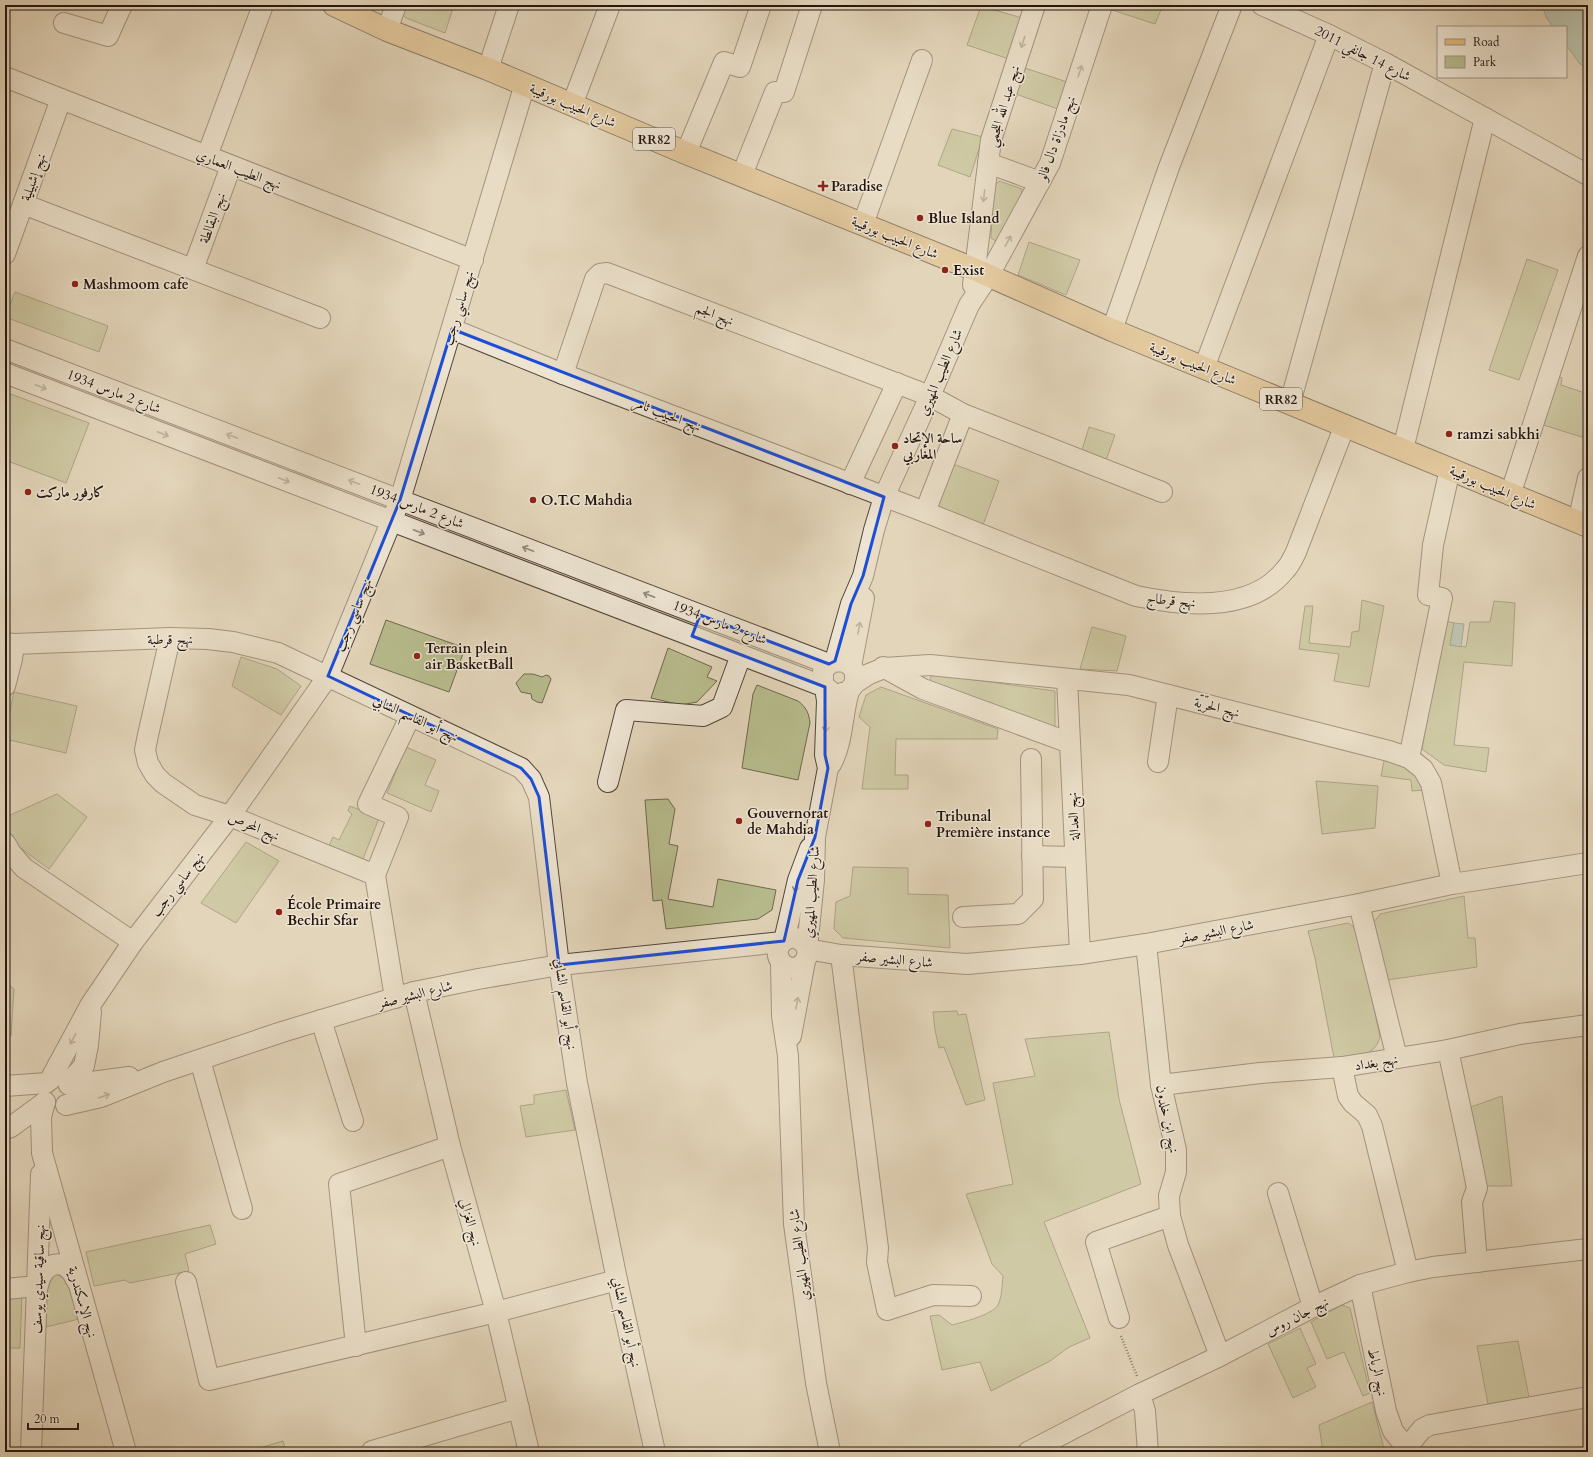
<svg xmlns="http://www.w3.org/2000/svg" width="1593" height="1457" font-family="Cardo,Amiri,serif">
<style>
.green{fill:#b7bc8d;stroke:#6e684e}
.water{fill:#95b9ad;stroke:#68776e}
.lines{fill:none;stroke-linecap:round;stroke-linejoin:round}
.minor-casing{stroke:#54453a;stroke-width:22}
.major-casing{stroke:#24150f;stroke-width:24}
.path{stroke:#24150f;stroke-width:2.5;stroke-dasharray:1 2;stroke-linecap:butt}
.minor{stroke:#ede4d2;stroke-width:20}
.major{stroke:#e2ba7d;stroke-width:22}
.oneway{stroke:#93877a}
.marked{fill:none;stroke:#1d4ed8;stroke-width:3;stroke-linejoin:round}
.poi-dot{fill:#8f2418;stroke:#ede4d2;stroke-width:1.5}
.labels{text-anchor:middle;stroke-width:3;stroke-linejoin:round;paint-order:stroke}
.shield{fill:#ede4d2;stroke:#60534a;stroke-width:1}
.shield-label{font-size:13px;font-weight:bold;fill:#24150f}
.street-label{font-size:14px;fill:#24150f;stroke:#ede4d2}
.poi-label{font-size:14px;font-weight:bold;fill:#24150f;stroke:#ede4d2;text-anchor:start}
</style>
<rect width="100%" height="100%" fill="#e3d5ba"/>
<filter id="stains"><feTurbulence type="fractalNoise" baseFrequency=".005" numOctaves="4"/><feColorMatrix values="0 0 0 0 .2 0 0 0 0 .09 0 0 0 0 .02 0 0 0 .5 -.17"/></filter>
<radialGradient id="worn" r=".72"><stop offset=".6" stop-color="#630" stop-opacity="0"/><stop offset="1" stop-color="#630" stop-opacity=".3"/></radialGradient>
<g class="green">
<path d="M404,5H454L445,33L406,18L401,13Z"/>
<path d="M1110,5H1163L1155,24L1109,9Z"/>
<path d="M981,6L1022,18L1009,59L967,45Z"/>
<path d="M1022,67L1067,82L1058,109L1013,93Z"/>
<path d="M952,129L983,137L970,177L938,165Z"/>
<path d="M999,181L1022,189L1021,198L997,241L994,240L991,238L993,193L994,186Z"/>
<path d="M1029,242L1080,260L1066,295L1018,275Z"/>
<path d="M1527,259L1558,270L1519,380L1489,370Z"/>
<path d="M15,292L108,326L99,352L5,317Z"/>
<path d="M1554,375L1562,378L1561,385L1588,394V439L1537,423Z"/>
<path d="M5,392L89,423L66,483L5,460Z"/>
<path d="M1089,427L1115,435L1106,460L1082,450Z"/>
<path d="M953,464L999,481L983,525L936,507Z"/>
<path d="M1362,600L1384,606L1369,687L1334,681L1339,654L1299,649L1305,606H1313L1309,643L1350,647L1352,632L1359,631Z"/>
<path d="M1494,601L1515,603L1512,666L1464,662L1454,745L1489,748L1486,772L1444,765L1422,749L1445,621L1454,623L1450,645L1466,647L1470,622H1490Z"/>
<path d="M386,620L465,648L449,692L370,664Z"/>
<path d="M1092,627L1126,636L1117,671L1080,669Z"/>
<path d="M668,648L712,667L707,677L717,681L697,702L681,705L651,698Z"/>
<path d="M241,657L277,669L301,686L281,715L232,686Z"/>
<path d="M524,674H533L542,677L546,675L549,676L551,679L542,703L537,702L532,699L531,694L521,692L516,683Z"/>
<path d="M932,674L1055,691V727L929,682Z"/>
<path d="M757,685L798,701C806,707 809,713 810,723L798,780L742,768L753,694Z"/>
<path d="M881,687L998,729L997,739H896L895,775H908V789H862L870,727L859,717L866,695Z"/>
<path d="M14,692L77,706L66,753L5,739V733Z"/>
<path d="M406,747L436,760L425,785L439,791L431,812L387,793Z"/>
<path d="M1385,756C1404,762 1416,772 1423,790L1412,791L1411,780L1381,776Z"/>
<path d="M1316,781L1378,786L1375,828L1322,834Z"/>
<path d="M57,794L87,817L49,869L11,841L6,817Z"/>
<path d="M668,799L675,809L669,844L678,846L668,899L713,907L718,879L776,890L772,910L758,919L666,929L662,900L653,901L645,800Z"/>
<path d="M350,806L379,818L363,859L329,846L333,837L339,840L352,814L348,811Z"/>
<path d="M246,842L279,861L236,923L201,903Z"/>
<path d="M853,867L908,868V894L948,895L950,948L843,938L834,929L836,902L850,896Z"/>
<path d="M1464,896L1468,938H1475L1477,967L1387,980L1374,922L1380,914Z"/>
<path d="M1348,923L1357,929L1380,1037C1374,1059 1353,1056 1334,1058L1315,958L1308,931Z"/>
<path d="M5,982L14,989L11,1036L5,1037Z"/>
<path d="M957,1011L958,1015L966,1014L985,1100L966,1105L944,1047L939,1048L935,1030L933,1012Z"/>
<path d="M1109,1032L1119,1099L1141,1184L1044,1222L1090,1338L1069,1347L1050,1361L991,1391L980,1362L942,1370L930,1316L939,1315L952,1325C963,1322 992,1315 998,1305C1002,1296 1002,1286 1003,1276L992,1264L966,1194L1013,1184L993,1083L1035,1076L1025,1039Z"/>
<path d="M566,1090L575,1130L526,1137L520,1106L534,1104V1095Z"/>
<path d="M1502,1096L1512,1186H1480L1468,1108Z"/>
<path d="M210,1225L216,1244L185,1254L189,1271L130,1283L125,1280L94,1286L86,1252Z"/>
<path d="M57,1274L68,1278L79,1319L46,1327L47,1284L50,1277Z"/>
<path d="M22,1294L20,1348H5V1295Z"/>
<path d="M1342,1305L1350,1308L1370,1393L1363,1396L1344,1352L1327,1359L1311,1322Z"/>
<path d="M1300,1328L1316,1364L1307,1368L1316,1387L1293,1398L1268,1344Z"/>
<path d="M1518,1341L1529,1397L1488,1404L1477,1346Z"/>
<path d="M1372,1402L1384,1449L1381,1452H1323L1319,1425Z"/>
<path d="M283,1441L286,1452H246Z"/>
</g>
<g class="water">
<path d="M1542,5H1588V68L1580,64L1566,45V27H1553L1546,17Z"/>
<path d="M1454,623L1464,624L1461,647L1450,645Z"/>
</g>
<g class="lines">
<g class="minor-casing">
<g id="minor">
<path d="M1262,5L1329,35L1385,63L1588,175"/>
<path d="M64,23L108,36L122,5"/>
<path d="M387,30L396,5"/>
<path d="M488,69L509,5"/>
<path d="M5,77L473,260"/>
<path d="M572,105L610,5"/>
<path d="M686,153L724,62L740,67L761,5"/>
<path d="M207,156L263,5"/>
<path d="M988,163L1040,182"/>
<path d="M742,175L775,92H784L812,5"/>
<path d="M23,204L320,318"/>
<path d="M863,224L922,60"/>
<path d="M5,254L61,99"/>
<path d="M193,269L231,166"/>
<path d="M973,285L991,140L1035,5"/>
<path d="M452,329L563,374L925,512L1136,596C1184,606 1251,613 1285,570C1290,565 1293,558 1296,552L1345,425"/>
<path d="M1112,330L1169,167L1232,5"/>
<path d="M5,349L829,664"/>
<path d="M1204,368L1329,35"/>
<path d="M5,373L825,687L827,701L825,755L828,768L815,837L814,880L807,948C809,957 804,967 793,968C789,968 785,966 782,963C767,946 795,925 807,948"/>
<path d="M563,374L595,279L600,274L607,273L930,396L963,414L1162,492"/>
<path d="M1290,403L1385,63"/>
<path d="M1403,449L1485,118"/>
<path d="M850,484L897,383"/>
<path d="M1510,495L1588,256"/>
<path d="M925,512L963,414"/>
<path d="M1578,522L1588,478"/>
<path d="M170,638L148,735L145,750L148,763L155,775L163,783L195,805L230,816L375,875L395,998"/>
<path d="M5,643L14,644L170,638L208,639L233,642L278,653L521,768L531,779L539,797L559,965L577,1083L617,1280L655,1452"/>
<path d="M835,661L851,604L863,576L874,530L884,497L930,396L969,305L989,275L1050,163L1102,5"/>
<path d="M851,666L864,598"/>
<path d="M883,667L923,689L1070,743"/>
<path d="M1067,679L1080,954"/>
<path d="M855,683V672L851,666L844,661L832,662L825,668L823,672V683L825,687L834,694H839L849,691L855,683L869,674L884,668L930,665L1129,685L1389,751L1409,758L1423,769L1431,783L1452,884"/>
<path d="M5,686L12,659L14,644"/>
<path d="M1409,758L1442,598L1428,595L1433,545L1450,469"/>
<path d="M1158,762L1168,695"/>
<path d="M831,764C843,743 842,714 849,691"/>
<path d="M608,782L626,710L703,716L722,707L741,655"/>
<path d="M5,843L11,853L24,868L133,942"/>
<path d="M1032,856L1075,857"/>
<path d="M375,875L398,817L368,804L410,717"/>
<path d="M1359,904L1397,1058"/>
<path d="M963,917L1018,914L1033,899L1031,759"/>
<path d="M784,941L798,880L810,848"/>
<path d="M1146,944L1161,1085L1176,1150V1172L1169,1196L1170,1216L1178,1245L1220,1356"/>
<path d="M807,949L841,955L967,964L1080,954L1146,944L1359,904L1452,884L1588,863"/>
<path d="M841,955L878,1248L877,1262L887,1310L933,1295L971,1296"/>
<path d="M781,962L782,1016L788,1056L794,1224L816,1383L830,1452"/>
<path d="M414,992L450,1146L496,1312L529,1452"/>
<path d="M321,1020L353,1121"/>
<path d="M791,1036L805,961"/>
<path d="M1448,1050L1467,1138L1477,1188L1472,1202L1477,1262"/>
<path d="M200,1060L242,1209"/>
<path d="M1342,1067L1348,1096L1353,1103L1367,1115L1372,1126L1408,1272"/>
<path d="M50,1080L91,1004L133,942L230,816L328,676L400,500L525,84"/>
<path d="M68,1083L84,1066L88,1045L91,1012"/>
<path d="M69,1085L129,1077"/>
<path d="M1161,1085L1260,1073L1342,1067L1448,1050L1520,1034L1588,1025"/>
<path d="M5,1086L46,1083"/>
<path d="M45,1102L41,1117L42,1153L126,1452"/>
<path d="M66,1105L101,1097L163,1072L282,1032L414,992L478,979L559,965L782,942"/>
<path d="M5,1129L11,1127L45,1102"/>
<path d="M1278,1193L1313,1307"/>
<path d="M186,1282L209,1380L496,1312L617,1280"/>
<path d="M1360,1285L1386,1411L1393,1431L1410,1452"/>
<path d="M5,1289L38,1286C42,1261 66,1256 76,1280"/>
<path d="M1119,1318L1096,1242L1170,1216"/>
<path d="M356,1346L339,1184L450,1146"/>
<path d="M1140,1394L1145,1411L1148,1452"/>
<path d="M372,1451L519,1408"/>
<path d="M31,1452L41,1174"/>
<path d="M1028,1452L1140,1394L1220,1356L1313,1307L1360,1285L1408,1272L1433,1267L1588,1249"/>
<path d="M1403,1452L1422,1429L1430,1425L1588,1397"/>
</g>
</g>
<g class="major-casing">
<path id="major" d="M334,5L387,30L488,69L686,153L976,270L1112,330L1588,526"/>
</g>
<path class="path" d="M1121,1336L1137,1376"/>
<use href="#minor" class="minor"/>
<use href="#major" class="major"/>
</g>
<defs><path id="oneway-shaft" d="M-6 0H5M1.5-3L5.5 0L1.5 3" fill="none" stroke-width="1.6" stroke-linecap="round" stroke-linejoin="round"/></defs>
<g class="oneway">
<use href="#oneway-shaft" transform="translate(1023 42) rotate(108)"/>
<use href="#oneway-shaft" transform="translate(1080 71) rotate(-72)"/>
<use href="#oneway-shaft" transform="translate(984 196) rotate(97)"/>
<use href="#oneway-shaft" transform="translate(1008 241) rotate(-61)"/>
<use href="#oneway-shaft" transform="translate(41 387) rotate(21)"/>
<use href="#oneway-shaft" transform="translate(163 434) rotate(21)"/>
<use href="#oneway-shaft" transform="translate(232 436) rotate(-159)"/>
<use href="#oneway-shaft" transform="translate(284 480) rotate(21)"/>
<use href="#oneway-shaft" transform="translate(354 482) rotate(-159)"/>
<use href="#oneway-shaft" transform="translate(419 532) rotate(21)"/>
<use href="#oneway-shaft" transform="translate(528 549) rotate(-159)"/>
<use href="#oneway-shaft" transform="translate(649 595) rotate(-159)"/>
<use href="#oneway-shaft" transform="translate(859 628) rotate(-79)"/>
<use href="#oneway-shaft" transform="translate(826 726) rotate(93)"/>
<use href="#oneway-shaft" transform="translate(796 886) rotate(103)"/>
<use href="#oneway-shaft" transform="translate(797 1003) rotate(-79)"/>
<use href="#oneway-shaft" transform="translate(73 1039) rotate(118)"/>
<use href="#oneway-shaft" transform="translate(104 1096) rotate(-19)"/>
</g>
<path d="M0 0H1593V1457H0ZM452,329L884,497L863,576L851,604L835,661L829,664L700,615L692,636L825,687V755L828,768L815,837L798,880L784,941L559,965L539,797L531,779L521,768L328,676L400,500Z" fill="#e3d5ba" fill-opacity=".55" fill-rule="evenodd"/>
<path class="marked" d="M452,329L884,497L863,576L851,604L835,661L829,664L700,615L692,636L825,687V755L828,768L815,837L798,880L784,941L559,965L539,797L531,779L521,768L328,676L400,500Z"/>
<g class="poi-dot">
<path d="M821 180h4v4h4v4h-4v4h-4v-4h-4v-4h4z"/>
<circle cx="920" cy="218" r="4"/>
<circle cx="945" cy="270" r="4"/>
<circle cx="75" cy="284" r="4"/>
<circle cx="1449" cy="434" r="4"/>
<circle cx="895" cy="446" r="4"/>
<circle cx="28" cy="492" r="4"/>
<circle cx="533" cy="500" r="4"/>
<circle cx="417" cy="656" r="4"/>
<circle cx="739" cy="821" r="4"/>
<circle cx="928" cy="824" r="4"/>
<circle cx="279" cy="912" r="4"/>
</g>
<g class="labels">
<g class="shield">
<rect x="633" y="128" width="42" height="22" rx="3"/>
<rect x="1260" y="388" width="42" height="22" rx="3"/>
</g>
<g class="shield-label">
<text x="654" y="144">RR82</text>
<text x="1281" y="404">RR82</text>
</g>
<g class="street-label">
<text transform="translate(1363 53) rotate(27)" y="5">شارع 14 جانفي 2011</text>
<text transform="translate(573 105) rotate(23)" y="5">شارع الحبيب بورقيبة</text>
<text transform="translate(1003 106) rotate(-73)" y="5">نهج عبد الله اللجمي</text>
<text transform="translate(1056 138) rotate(-70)" y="5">نهج مادزاة دال فالو</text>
<text transform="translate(239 169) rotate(21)" y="5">نهج الطيب العماري</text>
<text transform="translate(33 177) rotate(-70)" y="5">نهج إشبيلية</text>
<text transform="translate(212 218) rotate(-70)" y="5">نهج البقالطة</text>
<text transform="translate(895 237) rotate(22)" y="5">شارع الحبيب بورقيبة</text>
<text transform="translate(458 308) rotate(-73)" y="5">نهج ساسي رجب</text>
<text transform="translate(715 314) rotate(21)" y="5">نهج الجم</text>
<text transform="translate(1193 363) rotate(22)" y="5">شارع الحبيب بورقيبة</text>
<text transform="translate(940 372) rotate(-67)" y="5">شارع الطيب المهيري</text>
<text transform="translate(114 391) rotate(21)" y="5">شارع 2 مارس 1934</text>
<text transform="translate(667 414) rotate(21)" y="5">نهج الحبيب ثامر</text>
<text transform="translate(1493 487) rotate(23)" y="5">شارع الحبيب بورقيبة</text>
<text transform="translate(417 506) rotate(21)" y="5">شارع 2 مارس 1934</text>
<text transform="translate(1171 600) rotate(6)" y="5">نهج قرطاج</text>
<text transform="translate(353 615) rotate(-68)" y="5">نهج ساسي رجب</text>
<text transform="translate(720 622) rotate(21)" y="5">شارع 2 مارس 1934</text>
<text x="170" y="644">نهج قرطبة</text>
<text transform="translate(1217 707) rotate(14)" y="5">نهج الحرّيّة</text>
<text transform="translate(416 718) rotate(25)" y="5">نهج أبو القاسم الشابي</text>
<text transform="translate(1073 816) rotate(-93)" y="5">نهج العدالة</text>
<text transform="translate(254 826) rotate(22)" y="5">نهج المحرص</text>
<text transform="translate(177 884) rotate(-52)" y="5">نهج ساسي رجب</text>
<text transform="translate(811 892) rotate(-86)" y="5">شارع الطيب المهيري</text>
<text transform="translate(1216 931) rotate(-11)" y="5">شارع البشير صفر</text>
<text transform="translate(895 959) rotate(5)" y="5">شارع البشير صفر</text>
<text transform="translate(415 994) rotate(-14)" y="5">شارع البشير صفر</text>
<text transform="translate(566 1004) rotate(82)" y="5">نهج أبو القاسم الشابي</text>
<text transform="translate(1376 1062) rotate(-9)" y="5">نهج بغداد</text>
<text transform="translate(1168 1119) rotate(79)" y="5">نهج ابن خلدون</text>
<text transform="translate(471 1222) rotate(75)" y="5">نهج الغزالي</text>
<text transform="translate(799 1255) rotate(-97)" y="5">شارع الطيب المهيري</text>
<text transform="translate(38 1279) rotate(-88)" y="5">نهج ساقية سيدي يوسف</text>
<text transform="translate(83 1302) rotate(74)" y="5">نهج الإسكندرية</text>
<text transform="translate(1297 1316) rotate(-27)" y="5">نهج جان روس</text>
<text transform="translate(627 1322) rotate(78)" y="5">نهج أبو القاسم الشابي</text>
<text transform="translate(1378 1372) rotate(78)" y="5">نهج الرباط</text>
</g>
<g class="poi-label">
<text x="831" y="191">Paradise</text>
<text x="928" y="223">Blue Island</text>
<text x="953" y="275">Exist</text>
<text x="83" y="289">Mashmoom cafe</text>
<text x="1457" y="439">ramzi sabkhi</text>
<text x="903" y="443">ساحة الإتحاد<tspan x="903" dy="16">المغاربي</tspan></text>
<text x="36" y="497">كارفور ماركت</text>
<text x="541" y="505">O.T.C Mahdia</text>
<text x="425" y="653">Terrain plein<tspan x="425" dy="16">air BasketBall</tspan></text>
<text x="747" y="818">Gouvernorat<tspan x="747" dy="16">de Mahdia</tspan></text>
<text x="936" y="821">Tribunal<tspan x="936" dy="16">Première instance</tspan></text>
<text x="287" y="909">École Primaire<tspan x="287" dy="16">Bechir Sfar</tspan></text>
</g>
</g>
<rect width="1593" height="1457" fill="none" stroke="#e3d5ba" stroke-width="20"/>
<rect x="6" y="6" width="1581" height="1445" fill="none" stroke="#24150f" stroke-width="2"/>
<rect x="10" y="10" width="1573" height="1437" fill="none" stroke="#24150f"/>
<rect x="1437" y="26" width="130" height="52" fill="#ede4d2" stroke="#9d9184"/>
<rect x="1445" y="39" width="20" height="6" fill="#e2ba7d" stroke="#9d9184"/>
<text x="1473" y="46" font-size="12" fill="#24150f">Road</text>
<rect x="1445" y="56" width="20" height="12" fill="#b7bc8d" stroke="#9d9184"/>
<text x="1473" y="66" font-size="12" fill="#24150f">Park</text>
<path d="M28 1423v6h50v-6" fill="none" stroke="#24150f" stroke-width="2"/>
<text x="34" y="1423" font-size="12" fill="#24150f" stroke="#ede4d2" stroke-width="3" paint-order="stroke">20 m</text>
<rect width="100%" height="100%" filter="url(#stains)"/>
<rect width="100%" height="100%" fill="url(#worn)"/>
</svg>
